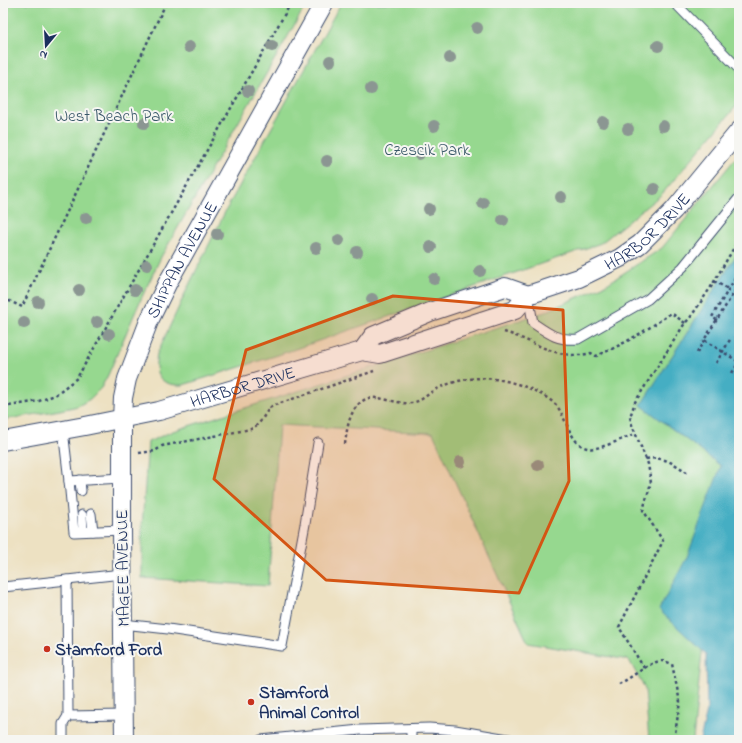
<svg xmlns="http://www.w3.org/2000/svg" width="742" height="743" font-family="'Indie Flower',sans-serif">
<style>
.green{fill:#96d88f;stroke:#588476}
.water{fill:#44aec3;stroke:#306e90}
.lines{fill:none;stroke-linecap:round;stroke-linejoin:round}
.service-casing{stroke:#3a4a6d;stroke-width:11}
.minor-casing{stroke:#3a4a6d;stroke-width:20}
.path{stroke:#3a4a6d;stroke-width:2.5;stroke-dasharray:3 3;stroke-linecap:butt}
.service{stroke:#fff;stroke-width:9}
.minor{stroke:#fff;stroke-width:18}
.tree{fill:#8b9692}
.marked{fill:#d45514;fill-opacity:0.2;stroke:#d45514;stroke-width:3;stroke-linejoin:round}
.poi-dot{fill:#c8321e;stroke:#f6f6f2;stroke-width:1.5}
.labels{text-anchor:middle;stroke-width:4;stroke-linejoin:round;paint-order:stroke}
.park-label{font-size:17px;fill:#3a596a;stroke:#f6f6f2}
.street-label{font-size:17px;fill:#1b2f5e;stroke:#f6f6f2}
.poi-label{font-size:17px;font-weight:bold;fill:#1b2f5e;stroke:#f6f6f2;text-anchor:start}
</style>
<rect width="100%" height="100%" fill="#f6f6f2"/>
<filter id="ink" filterUnits="userSpaceOnUse"><feTurbulence type="fractalNoise" baseFrequency=".025" numOctaves="2"/><feDisplacementMap in="SourceGraphic" scale="8" xChannelSelector="R" yChannelSelector="G"/><feConvolveMatrix kernelMatrix="1 2 1 2 8 2 1 2 1" color-interpolation-filters="sRGB"/></filter>
<filter id="wash" filterUnits="userSpaceOnUse"><feTurbulence type="fractalNoise" baseFrequency=".012" numOctaves="4" result="noise"/><feDisplacementMap in="SourceGraphic" scale="16" xChannelSelector="R" yChannelSelector="G"/><feGaussianBlur stdDeviation="0.9" result="paint"/><feColorMatrix in="noise" values="0 0 0 0 0 0 0 0 0 0 0 0 0 0 0 0 0 1.4 0 .05"/><feComposite in="paint" operator="in"/></filter>
<g filter="url(#wash)">
<rect width="100%" height="100%" fill="#ede1c2"/>
<g class="green">
<path d="M3,3H307L161,257L141,299L108,375L101,388L90,399L78,406L60,410L3,420Z"/>
<path d="M341,3H739V103L662,194L601,243L278,355L183,385C160,386 153,375 157,354L188,287L226,210Z"/>
<path d="M739,154V251L641,405L721,466L693,740H649L645,689L629,660L528,643L433,433L279,425L268,586L142,578V527L148,442L173,431L545,312L607,284L662,248Z"/>
</g>
<path class="water" d="M739,251V740H700L707,711L706,654L659,610L687,557L721,466L641,405Z"/>
</g>
<g filter="url(#ink)">
<g class="lines">
<g class="service-casing">
<g id="service">
<path d="M675,3L739,69"/>
<path d="M528,295L533,323C549,334 558,341 578,339L648,299L683,267L739,198"/>
<path d="M63,430L69,481L122,478"/>
<path d="M80,480L81,491"/>
<path d="M69,481L74,532L122,530"/>
<path d="M91,514L93,531"/>
<path d="M82,515L83,531"/>
<path d="M67,580L68,716"/>
<path d="M3,587L122,574"/>
<path d="M123,624L168,629L282,646L305,524L318,443"/>
<path d="M63,740V724L68,716L124,715"/>
<path d="M261,740L360,730L429,728L455,730L514,740"/>
<path d="M411,740V729"/>
</g>
</g>
<g class="minor-casing">
<g id="minor">
<path d="M362,351L373,336L430,312L505,287L528,295"/>
<path id="s1" d="M3,441L85,426L159,411L362,351L380,354L515,310L528,295L579,278L620,258L640,244L674,210L739,131"/>
<path id="s2" d="M124,740L122,530V419L123,398L127,379L149,321L168,282L324,3"/>
</g>
</g>
<g class="path">
<path d="M714,281L728,289"/>
<path d="M739,285L704,340L739,362"/>
<path d="M3,298L22,307L166,3"/>
<path d="M717,320L712,317L739,272"/>
<path d="M504,332C533,340 559,362 591,353L596,356C623,345 647,330 671,313L685,323"/>
<path d="M697,353L704,340"/>
<path d="M716,363L731,338"/>
<path d="M732,373L739,362"/>
<path d="M3,407L39,401L55,395L77,378L291,3"/>
<path d="M345,444C347,429 349,407 366,399C376,394 398,405 411,403C423,401 427,394 437,389C469,373 501,376 533,390C539,393 552,400 556,405C566,416 570,444 587,448C599,451 623,438 635,434"/>
<path d="M139,453L155,451L162,446L251,429C264,422 262,415 272,406L374,371"/>
<path d="M646,459C665,456 674,464 690,474"/>
<path d="M644,668L619,627L663,541L643,510L651,483L648,464L632,425L630,417L635,402L685,323L690,318L711,287L739,239"/>
<path d="M619,684C630,679 652,660 662,661C666,661 669,663 672,664L680,702L674,740"/>
</g>
<use href="#service" class="service"/>
<use href="#minor" class="minor"/>
</g>
<g class="tree">
<circle cx="477" cy="28" r="6"/>
<circle cx="272" cy="46" r="6"/>
<circle cx="658" cy="46" r="6"/>
<circle cx="189" cy="47" r="6"/>
<circle cx="450" cy="58" r="6"/>
<circle cx="330" cy="61" r="6"/>
<circle cx="371" cy="89" r="6"/>
<circle cx="248" cy="91" r="6"/>
<circle cx="603" cy="122" r="6"/>
<circle cx="144" cy="123" r="6"/>
<circle cx="434" cy="126" r="6"/>
<circle cx="663" cy="126" r="6"/>
<circle cx="628" cy="129" r="6"/>
<circle cx="419" cy="154" r="6"/>
<circle cx="327" cy="161" r="6"/>
<circle cx="654" cy="189" r="6"/>
<circle cx="561" cy="197" r="6"/>
<circle cx="483" cy="203" r="6"/>
<circle cx="429" cy="209" r="6"/>
<circle cx="86" cy="218" r="6"/>
<circle cx="503" cy="220" r="6"/>
<circle cx="217" cy="234" r="6"/>
<circle cx="339" cy="240" r="6"/>
<circle cx="431" cy="247" r="6"/>
<circle cx="316" cy="248" r="6"/>
<circle cx="357" cy="252" r="6"/>
<circle cx="147" cy="265" r="6"/>
<circle cx="480" cy="271" r="6"/>
<circle cx="434" cy="279" r="6"/>
<circle cx="79" cy="290" r="6"/>
<circle cx="135" cy="290" r="6"/>
<circle cx="372" cy="299" r="6"/>
<circle cx="38" cy="302" r="6"/>
<circle cx="97" cy="322" r="6"/>
<circle cx="24" cy="323" r="6"/>
<circle cx="109" cy="334" r="6"/>
<circle cx="460" cy="462" r="6"/>
<circle cx="538" cy="465" r="6"/>
</g>
</g>
<path class="marked" d="M393,296L563,310L569,481L519,593L326,580L214,479L246,350Z"/>
<g class="poi-dot">
<circle cx="47" cy="649" r="4"/>
<circle cx="251" cy="702" r="4"/>
</g>
<g class="labels">
<g class="park-label">
<text x="114" y="121">West Beach Park</text>
<text x="427" y="155">Czescik Park</text>
</g>
<g class="street-label">
<text dy="6" stroke="none"><textPath href="#s1" startOffset="688">HARBOR DRIVE</textPath></text>
<text dy="6" stroke="none"><textPath href="#s2" startOffset="493">SHIPPAN AVENUE</textPath></text>
<text dy="6" stroke="none"><textPath href="#s1" startOffset="246">HARBOR DRIVE</textPath></text>
<text transform="translate(122 568) rotate(-91)" y="6">MAGEE AVENUE</text>
</g>
<g class="poi-label">
<text x="55" y="655">Stamford Ford</text>
<text x="259" y="698">Stamford<tspan x="259" dy="20">Animal Control</tspan></text>
</g>
</g>
<rect width="742" height="743" fill="none" stroke="#f6f6f2" stroke-width="16"/>
<g transform="translate(46 46) rotate(198)" stroke="#f6f6f2" stroke-width="3" paint-order="stroke">
<path d="M0-3L7 15L0 10L-7 15Z" fill="#1b2f5e"/>
<text y="-6" font-size="11" font-weight="bold" text-anchor="middle" fill="#1b2f5e">N</text>
</g>
</svg>
